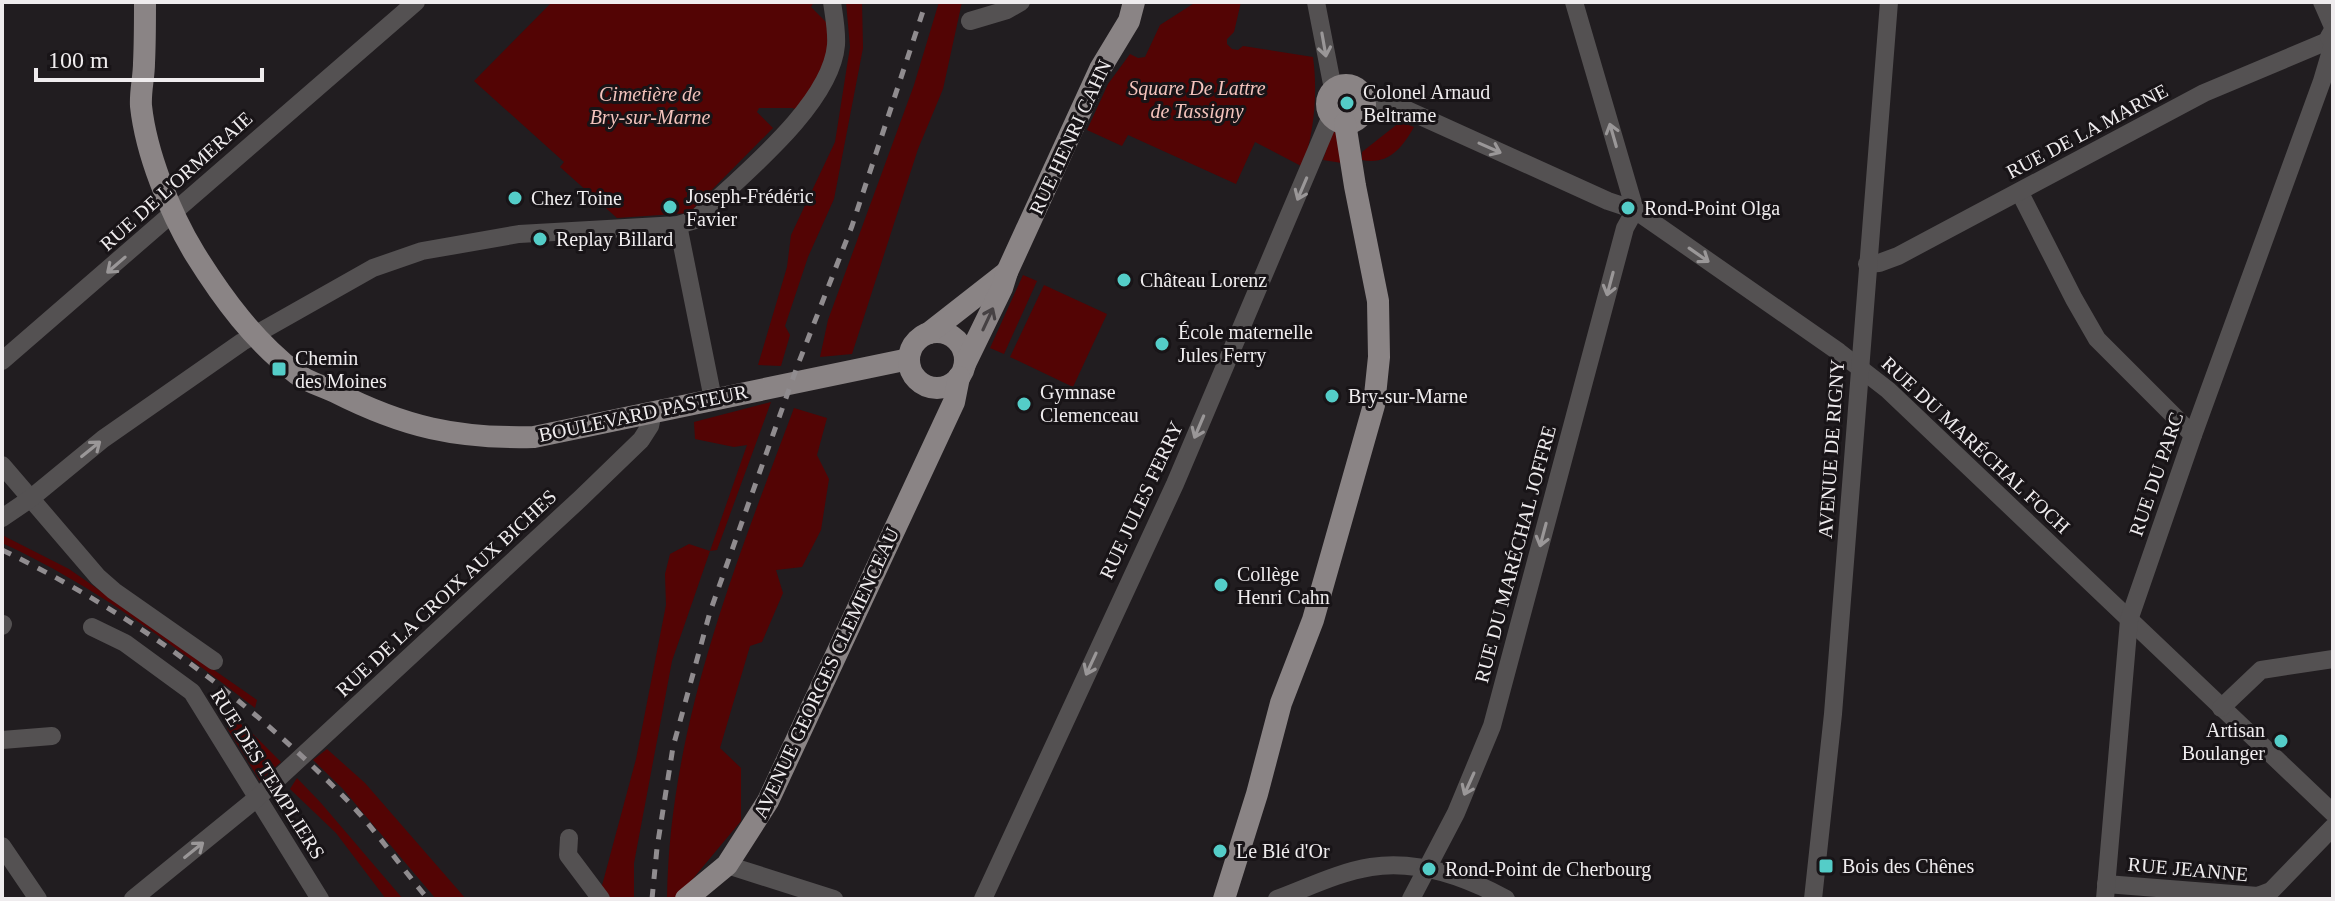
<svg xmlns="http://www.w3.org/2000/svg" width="2335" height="901" font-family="'Times New Roman',serif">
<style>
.green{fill:#530404}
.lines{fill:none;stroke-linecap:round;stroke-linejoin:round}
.minor{stroke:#545152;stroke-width:18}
.major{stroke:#8a8485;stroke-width:22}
.rail{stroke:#908c8f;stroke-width:5;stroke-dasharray:10 10;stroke-linecap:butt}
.oneway{stroke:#9a9798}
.oneway2{stroke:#464143}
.poi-dot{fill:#54cdc8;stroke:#181417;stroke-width:3}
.labels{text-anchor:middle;stroke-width:6;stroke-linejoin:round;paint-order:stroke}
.park-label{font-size:20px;font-style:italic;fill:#f3c3bc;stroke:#181417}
.poi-label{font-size:20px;fill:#efecee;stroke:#181417;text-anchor:start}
.street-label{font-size:20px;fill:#efecee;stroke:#181417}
</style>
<rect width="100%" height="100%" fill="#211d20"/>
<g class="green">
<path d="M552,2H814L811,7L830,26L832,51L804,111L792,108H759L757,112L773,128L689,213L617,218L560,167L564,162L474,81Z"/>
<path d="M846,2H862L863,48L834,199L808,257L785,326L790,335L781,366L758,365L787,267L791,235L835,142L850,47Z"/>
<path d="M939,2H962L943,89L918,149L852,354L820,357L828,320L914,85Z"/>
<path d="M1196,2H1241L1234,32L1227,39V44L1232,49L1238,50L1243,46L1313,57C1318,94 1314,131 1303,167L1255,142L1236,184L1128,135L1122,146L1087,130L1108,84L1130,54L1138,58L1145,57L1160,25Z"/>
<path d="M1400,122L1414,127C1402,148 1389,165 1362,160V152Z"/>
<path d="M1335,131L1342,163L1323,160L1332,132Z"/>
<path d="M1023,275L1037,281L1004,354L990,348Z"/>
<path d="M1044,285L1107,314L1073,387L1010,357Z"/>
<path d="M771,402L717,550L710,551L672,661L634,863V899H604L600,893L636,759L666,605L665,574L670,554L689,544L710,551L747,445L734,447L695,439L694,422Z"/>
<path d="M794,408L827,418L817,455L829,479L821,530L802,567L776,570L783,593L762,642L750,646L720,748L741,768V821L676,899H667C669,728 735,566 794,408Z"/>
<path d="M2,535L69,569L257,700L255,708C176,647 94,585 2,543Z"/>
<path d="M230,715L253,734L281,762L260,781L227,728Z"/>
<path d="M327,749L365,783L466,899H436L342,788L313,760Z"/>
<path d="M297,778L321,803L403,899H386L336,833L290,789Z"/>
</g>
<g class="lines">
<g class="minor">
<path d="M1316,2L1333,89"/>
<path d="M1574,2L1635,210"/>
<path d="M2322,2L2333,27"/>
<path d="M970,21L1007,10L1021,2"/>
<path d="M1366,102L1389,103L1407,110L1608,201L1635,210L1839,352L1888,390L2333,813"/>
<path d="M2020,193L2074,299L2097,339L2193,435"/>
<path d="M678,225L713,399"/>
<path d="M1867,264L1879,263L1898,256L2204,93L2330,40"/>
<path d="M2,361L416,2"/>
<path d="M2,465L98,577L114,591L214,661"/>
<path d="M2,518L30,499L103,439L242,342L373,268L422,251L519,234L678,225L695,220C737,179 831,106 836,45C837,31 834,16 832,2"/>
<path d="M2,626L3,624"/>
<path d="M92,627L125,643L192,692L320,899"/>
<path d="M2221,708L2261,670L2333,659"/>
<path d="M2,740L52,736"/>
<path d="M569,838L568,855L601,899"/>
<path d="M2,846L38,899"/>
<path d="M727,865L834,899"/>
<path d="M2106,884L2258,896L2271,891L2333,827"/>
<path d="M133,899L257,798L581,498L641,440L650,426L653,412"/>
<path d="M983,899L1175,484L1331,116"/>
<path d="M1277,899C1307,888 1339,872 1371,867C1417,860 1466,877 1506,899"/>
<path d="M1411,899L1456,813L1492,726L1625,228L1635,210"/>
<path d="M1813,899L1833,714L1889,2"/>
<path d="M2105,899L2129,620L2193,435L2322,81L2333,44L2329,37L2333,30"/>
</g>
<g class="major">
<path d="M145,2C145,22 145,43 144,63C144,77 140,92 141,106C146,153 170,213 195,254C223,299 254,341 297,374C307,382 323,386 335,392C404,427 457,439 534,437L909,359"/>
<circle cx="1346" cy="104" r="19"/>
<circle cx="937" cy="360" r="28"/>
<path d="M929,333L1007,272"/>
<path d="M965,364L1002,288L1007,272L1100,69L1129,21L1134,2"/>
<path d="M686,899L727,865L768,801L954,402L959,377"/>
<path d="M1224,899L1257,794L1281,703L1313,620L1374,405L1379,357L1378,301L1355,186L1345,123"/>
</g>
<g class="rail">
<path d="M2,550C129,611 244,696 342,795C374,827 399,865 428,899"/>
<path d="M652,899L657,848L673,747L710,612L797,367L852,226L926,2"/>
</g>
</g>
<defs><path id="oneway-shaft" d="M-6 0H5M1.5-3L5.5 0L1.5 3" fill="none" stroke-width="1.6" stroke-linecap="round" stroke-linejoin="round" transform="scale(2)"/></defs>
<g class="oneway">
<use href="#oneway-shaft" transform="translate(1324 45) rotate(80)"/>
<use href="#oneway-shaft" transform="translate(1613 135) rotate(-106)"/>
<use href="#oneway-shaft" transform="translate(1490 148) rotate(24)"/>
<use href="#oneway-shaft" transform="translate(1302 189) rotate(113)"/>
<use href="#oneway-shaft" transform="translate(1699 255) rotate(35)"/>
<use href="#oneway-shaft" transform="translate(116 265) rotate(139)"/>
<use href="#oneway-shaft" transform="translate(1610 284) rotate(105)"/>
<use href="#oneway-shaft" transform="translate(1199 427) rotate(113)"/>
<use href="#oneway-shaft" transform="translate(91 449) rotate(-39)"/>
<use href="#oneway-shaft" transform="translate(1543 535) rotate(105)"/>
<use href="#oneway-shaft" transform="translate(1091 664) rotate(115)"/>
<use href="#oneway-shaft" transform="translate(1469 784) rotate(114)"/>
<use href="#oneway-shaft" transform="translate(194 850) rotate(-39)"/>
</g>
<use class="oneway2" href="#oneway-shaft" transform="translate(988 319) rotate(-65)"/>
<g class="poi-dot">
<circle cx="1347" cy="103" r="8"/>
<circle cx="515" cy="198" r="8"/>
<circle cx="670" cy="207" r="8"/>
<circle cx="1628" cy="208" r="8"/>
<circle cx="540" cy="239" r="8"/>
<circle cx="1124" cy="280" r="8"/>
<circle cx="1162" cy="344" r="8"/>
<rect x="271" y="361" width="16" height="16" rx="4"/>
<circle cx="1332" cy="396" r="8"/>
<circle cx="1024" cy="404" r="8"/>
<circle cx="1221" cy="585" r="8"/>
<circle cx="2281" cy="741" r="8"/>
<circle cx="1220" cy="851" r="8"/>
<rect x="1818" y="858" width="16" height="16" rx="4"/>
<circle cx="1429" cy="869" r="8"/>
</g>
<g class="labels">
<g class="park-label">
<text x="1197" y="95">Square De Lattre<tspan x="1197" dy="23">de Tassigny</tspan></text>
<text x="650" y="101">Cimetière de<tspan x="650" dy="23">Bry-sur-Marne</tspan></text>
</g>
<g class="poi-label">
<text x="1363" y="99">Colonel Arnaud<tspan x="1363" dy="23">Beltrame</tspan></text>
<text x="686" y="203">Joseph-Frédéric<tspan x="686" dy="23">Favier</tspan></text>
<text x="531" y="205">Chez Toine</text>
<text x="1644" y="215">Rond-Point Olga</text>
<text x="556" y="246">Replay Billard</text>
<text x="1140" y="287">Château Lorenz</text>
<text x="1178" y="339">École maternelle<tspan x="1178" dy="23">Jules Ferry</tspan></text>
<text x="295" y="365">Chemin<tspan x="295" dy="23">des Moines</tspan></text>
<text x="1040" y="399">Gymnase<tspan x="1040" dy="23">Clemenceau</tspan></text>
<text x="1348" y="403">Bry-sur-Marne</text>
<text x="1237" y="581">Collège<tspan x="1237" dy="23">Henri Cahn</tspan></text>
<text x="2265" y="737" text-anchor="end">Artisan<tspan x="2265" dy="23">Boulanger</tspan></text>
<text x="1236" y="858">Le Blé d'Or</text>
<text x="1842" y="873">Bois des Chênes</text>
<text x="1445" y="876">Rond-Point de Cherbourg</text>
</g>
<g class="street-label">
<text transform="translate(2087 131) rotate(-28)" y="7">RUE DE LA MARNE</text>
<text transform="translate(1070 137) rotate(-65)" y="7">RUE HENRI CAHN</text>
<text transform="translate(176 181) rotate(-42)" y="7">RUE DE L'ORMERAIE</text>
<text transform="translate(643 413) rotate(-12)" y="7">BOULEVARD PASTEUR</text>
<text transform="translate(1976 445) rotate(43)" y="7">RUE DU MARÉCHAL FOCH</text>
<text transform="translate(1831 449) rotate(-86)" y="7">AVENUE DE RIGNY</text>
<text transform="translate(2156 474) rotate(-71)" y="7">RUE DU PARC</text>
<text transform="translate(1141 500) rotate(-65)" y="7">RUE JULES FERRY</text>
<text transform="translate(1515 554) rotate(-75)" y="7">RUE DU MARÉCHAL JOFFRE</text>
<text transform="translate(446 593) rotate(-43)" y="7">RUE DE LA CROIX AUX BICHES</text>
<text transform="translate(826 673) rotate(-65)" y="7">AVENUE GEORGES CLEMENCEAU</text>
<text transform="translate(268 774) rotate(58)" y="7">RUE DES TEMPLIERS</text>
<text transform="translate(2188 869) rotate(5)" y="7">RUE JEANNE</text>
</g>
</g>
<rect width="2335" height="901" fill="none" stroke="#efecee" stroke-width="8"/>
<path d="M36 68v12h226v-12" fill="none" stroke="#efecee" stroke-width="4"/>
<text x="48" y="68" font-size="24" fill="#efecee" stroke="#181417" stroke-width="6" paint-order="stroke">100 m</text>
</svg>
